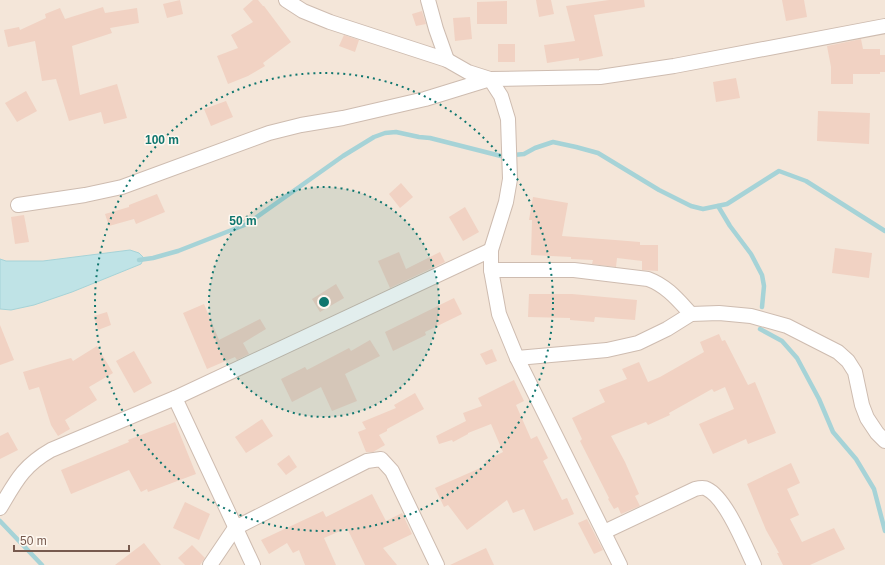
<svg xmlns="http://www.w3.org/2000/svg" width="885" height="565" font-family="Arial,sans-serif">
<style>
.residential{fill:#f4e6d9}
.water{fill:#bfe3e6;stroke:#a6d3d7}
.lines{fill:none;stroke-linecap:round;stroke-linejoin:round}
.stream{stroke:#a6d3d7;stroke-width:4.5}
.building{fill:#f1d2c3}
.minor-casing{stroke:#cebcb0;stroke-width:16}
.minor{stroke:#fff;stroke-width:14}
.ring{fill:none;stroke:#0f766e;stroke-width:2;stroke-dasharray:2 4}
.centre{fill:#0f766e;stroke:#fef8f1;stroke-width:2}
.ring-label{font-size:12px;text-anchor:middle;font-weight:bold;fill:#0f766e;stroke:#fef8f1;stroke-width:3;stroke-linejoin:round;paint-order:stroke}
</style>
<rect width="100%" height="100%" fill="#fcf4eb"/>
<rect class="residential" x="0" y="0" width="885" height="565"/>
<path class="water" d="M130,250L139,253L144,258L141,264L72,292L34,305L11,310L0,309V259L6,261H43Z"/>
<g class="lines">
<g class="stream">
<path d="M718,206L730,226L751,254L762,275L764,286L762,307"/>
<path d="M139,260L153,258L178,251L247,224L343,156L374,137L385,133L396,132L419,137L430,138L501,156L524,154L535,148L553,142L576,147L598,153L659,190L691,206L703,209L727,204L779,171L806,181L885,231"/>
<path d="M760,329L782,341L797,358L819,399L833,432L856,459L874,489L885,531"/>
<path d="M0,521L42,565"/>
</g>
</g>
<g class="building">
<path d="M180,0L183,14L167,18L163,4Z"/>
<path d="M253,0H258L263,6H264L291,42L263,63L265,66L248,76L228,84L217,56L238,48L231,35L253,22L243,9Z"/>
<path d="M536,0H551L554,14L539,17Z"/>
<path d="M609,0H644L645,7L594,15L603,56L579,61V58L547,63L544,45L575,41L566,6Z"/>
<path d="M782,0H804L807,17L786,21Z"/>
<path d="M507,1V24H477V2Z"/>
<path d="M103,7L105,13L137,8L139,23L110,28L112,33L72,46L80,95L117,84L127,118L104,124L101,112L69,121L56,79L42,81L35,41L8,47L4,30L19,27L20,30L46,18L45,14L60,8L65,19Z"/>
<path d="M422,11L426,24L416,26L412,14Z"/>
<path d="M470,17L472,39L455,41L453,18Z"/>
<path d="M344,35L359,40L355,52L339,46Z"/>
<path d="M861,39L863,49H880V55H885V72H880V74H853V84H831V67L827,46Z"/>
<rect x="498" y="44" width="17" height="18"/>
<path d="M736,78L740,98L716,102L713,82Z"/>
<path d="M26,91L37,111L17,122L5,103Z"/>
<path d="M226,101L233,117L211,126L204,109Z"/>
<path d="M818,111L870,113L869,144L817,141Z"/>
<path d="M401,183L413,197L400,208L389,194Z"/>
<path d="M157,194L165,212L136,224L134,219L109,226L105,214L129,207V205Z"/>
<path d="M533,197L568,203L562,236L615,240L640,242V245H658V271L642,270V261L617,258L616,267L592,264L593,260L571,259V257L531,255L532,220H529Z"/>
<path d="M465,207L479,232L463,241L449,217Z"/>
<path d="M24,215L29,242L15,244L11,217Z"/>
<path d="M835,248L872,253L869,278L832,273Z"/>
<path d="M399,252L406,269L440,252L445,262L390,288L378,261Z"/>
<path d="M336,284L344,298L320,312L312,299Z"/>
<path d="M529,294H572L637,300L635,320L595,317L594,322L570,320V318L528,317Z"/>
<path d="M454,298L462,314L425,332L426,335L393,351L385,332Z"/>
<path d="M204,304L219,340L260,319L266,329L243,343L249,354L237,360L235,357L207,369L183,313Z"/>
<path d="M107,312L111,325L98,330L94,316Z"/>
<path d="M0,325L14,360L0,365Z"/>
<path d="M719,334L722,341L725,340L748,385L755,382L776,433L748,444L746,439L713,454L699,424L734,409L725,387L714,392L712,389L669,413L670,415L648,425L646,422L611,436L625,462L639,494L635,496L640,506L621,514L618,507L614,509L608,499L609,498L580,441L582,439L572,418L605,402L599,390L627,379L622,369L639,362L648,382L660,377L704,352L700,342Z"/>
<path d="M370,340L380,356L345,374L357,401L332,411L321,387L292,402L281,379L305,367L307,370L349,348L351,351Z"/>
<path d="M97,346L113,373L89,387L97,400L65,420L70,429L58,436L51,425L39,387L29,390L23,372L71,358L73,361Z"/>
<path d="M492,349L497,361L486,365L480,354Z"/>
<path d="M134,351L152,383L134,393L116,361Z"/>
<path d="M514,380L524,401L516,405L531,439L537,436L548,458L543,461L562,500L567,498L574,514L534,531L524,509L513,513L507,500L467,530L448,505L444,507L435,488L487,465L485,461L503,452L491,424L468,433V434L453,442L452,440L439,444L436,436L466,421L463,413L482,406L478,398Z"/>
<path d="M415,393L424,409L387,429V431L379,435L385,445L373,452H366L358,432L366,429L362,422L396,408L394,405Z"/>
<path d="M262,419L273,436L246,453L235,437Z"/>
<path d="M175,422L196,474L148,492L147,489L141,492L129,470L71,494L61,470L129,442L128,440Z"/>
<path d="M8,432L18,450L0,459V436Z"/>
<path d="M289,455L297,467L286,475L277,464Z"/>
<path d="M791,463L800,483L787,489L799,515L790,519L802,542L834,528L845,549L810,565H783L777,553H779L766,530L747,484Z"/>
<path d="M372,494L386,521L402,513L412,534L383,548L397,565H365L347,528L324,538L336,565H305L299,550L293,553L287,543L269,554L261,540L323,511L326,517Z"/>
<path d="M185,502L210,514L199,540L173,528Z"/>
<path d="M587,519L603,550L594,554L578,523Z"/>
<path d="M144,543L161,565H115Z"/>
<path d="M192,545L205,558L200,565H185L178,558Z"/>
<path d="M486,548L494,565H450Z"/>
</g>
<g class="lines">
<g class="minor-casing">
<g id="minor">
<path d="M286,0L303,11L330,22L447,60L468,72L490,79L501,96L508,119L510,179L506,202L491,250V270L499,314L517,358L620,565"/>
<path d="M428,0L436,29L447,60"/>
<path d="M18,205L85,195L122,187L269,133L301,125L343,118L425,99L490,79L600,77L674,66L885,26"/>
<path d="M491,270H574L648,279C667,286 678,300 691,314"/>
<path d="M517,358L607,350L638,343L667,329L691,314L719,313L751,316L787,326L838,352L848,361L855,372L862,405L867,418L877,433L885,441"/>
<path d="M175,398L253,565"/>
<path d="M0,508C16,481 23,466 51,450L175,398L491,250"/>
<path d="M604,532L695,489C699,488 704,487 707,489C726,498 745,546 754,565"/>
<path d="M210,565L235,528L367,461L381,459L392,471L437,565"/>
</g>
</g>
<use href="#minor" class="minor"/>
</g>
<circle cx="324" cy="302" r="115" fill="#0f766e" fill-opacity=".12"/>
<g class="ring">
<circle cx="324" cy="302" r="115"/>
<circle cx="324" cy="302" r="229"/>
</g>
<circle cx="324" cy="302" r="6" class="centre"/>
<g class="ring-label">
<text x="162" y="144">100 m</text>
<text x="243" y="225">50 m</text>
</g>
<path d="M14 545v6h115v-6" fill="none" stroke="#775a4e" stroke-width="2"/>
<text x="20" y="545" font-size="12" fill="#775a4e" stroke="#fef8f1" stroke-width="3" paint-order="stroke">50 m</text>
</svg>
